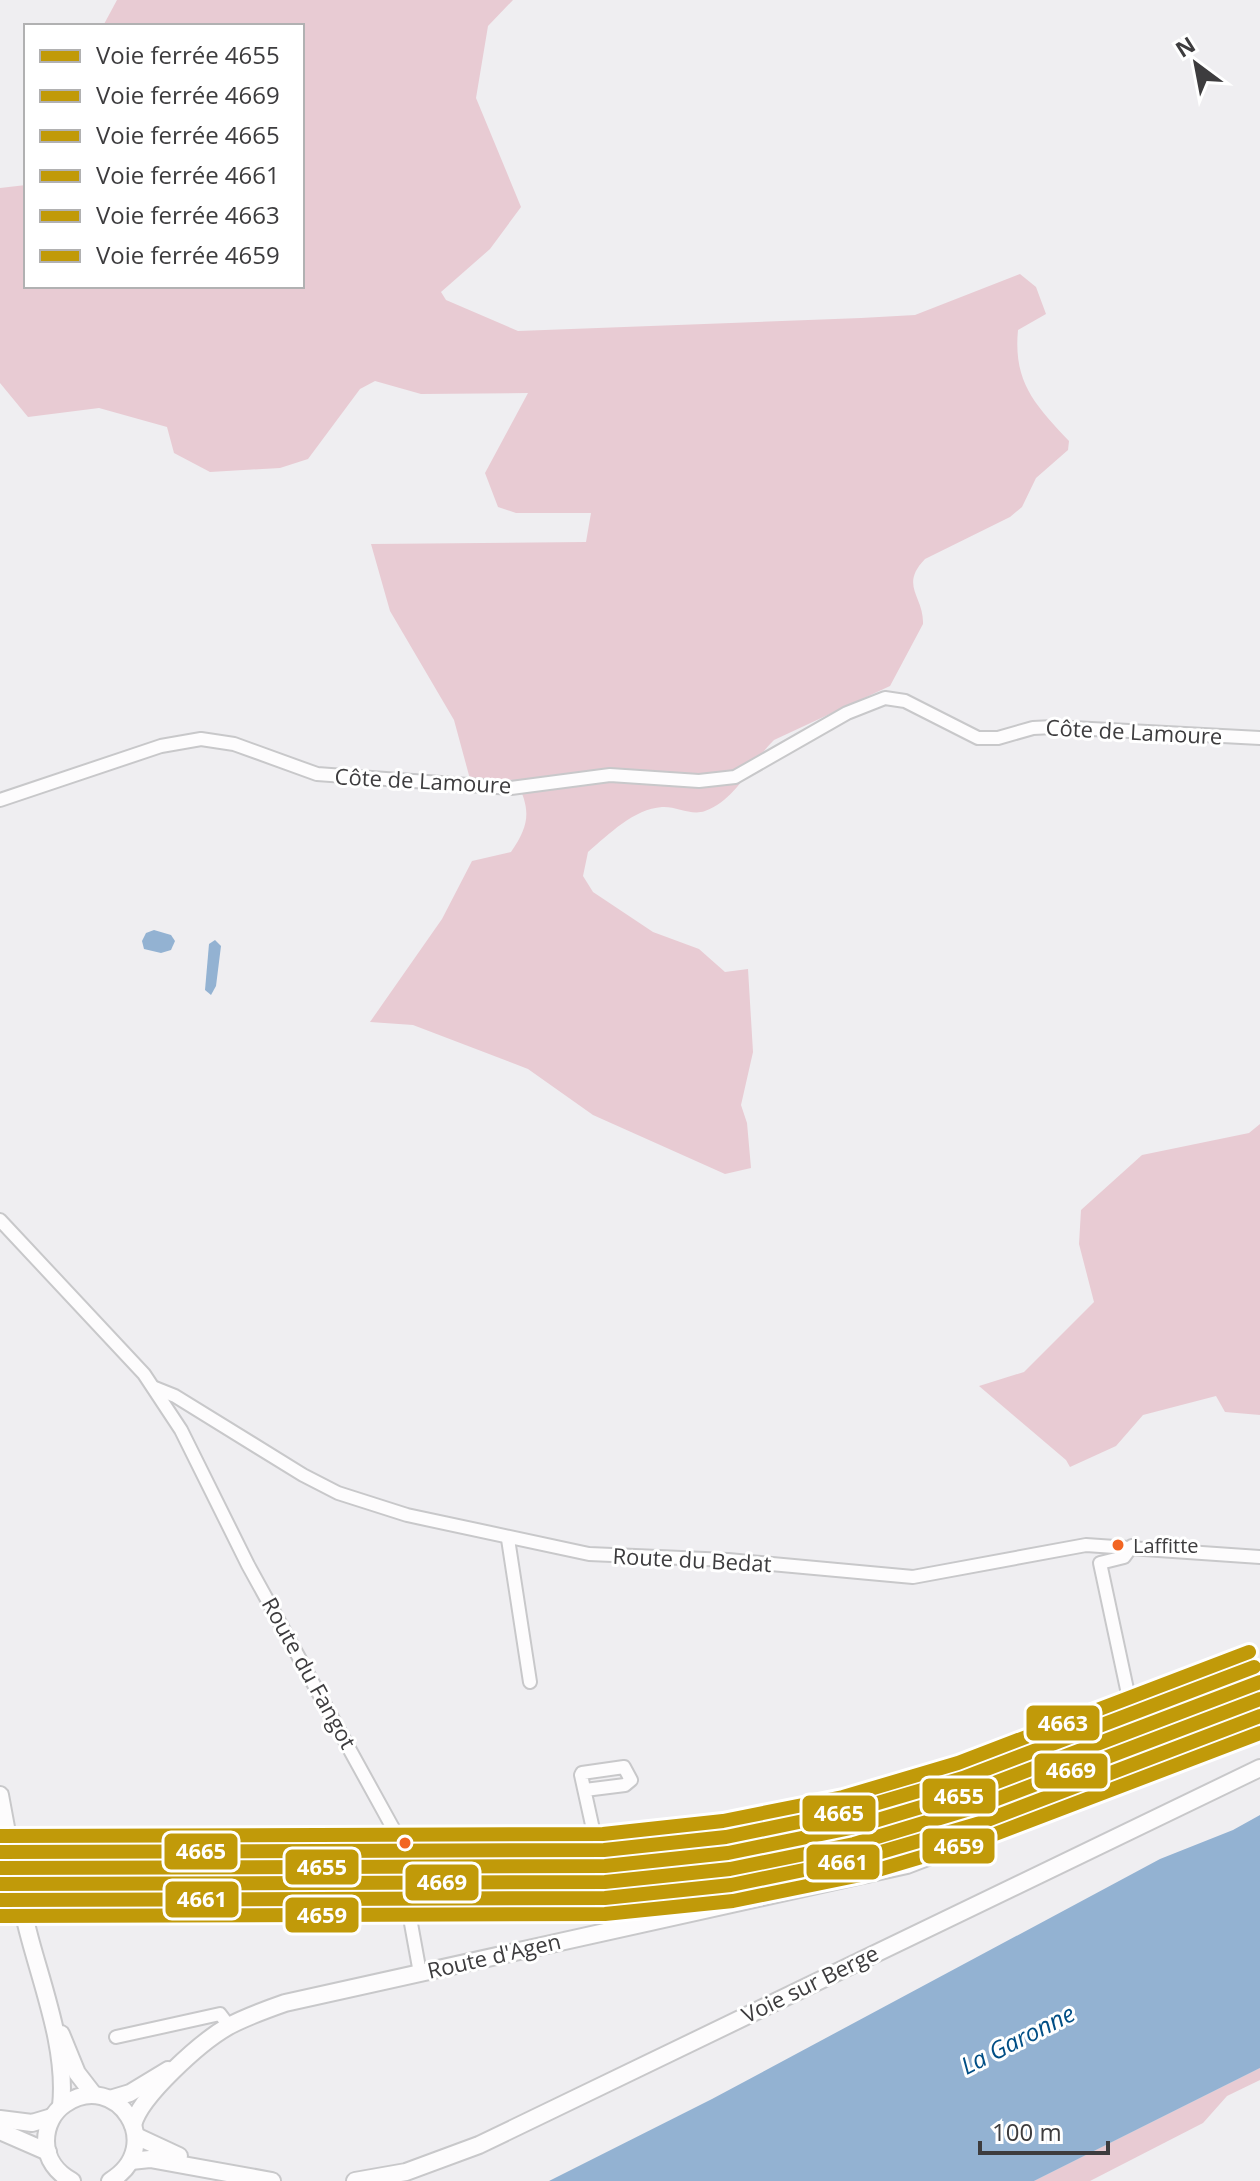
<svg xmlns="http://www.w3.org/2000/svg" width="1260" height="2181" font-family="'Open Sans',sans-serif">
<style>
.green{fill:#e8cbd3}
.water{fill:#93b2d2}
.lines{fill:none;stroke-linecap:round;stroke-linejoin:round}
.minor-casing{stroke:#c8c8ca;stroke-width:16}
.major-casing{stroke:#c8c8ca;stroke-width:20}
.minor{stroke:#fdfcfd;stroke-width:12}
.major{stroke:#fdfcfd;stroke-width:16}
.rail-1-casing{stroke:#fff;stroke-width:20}
.rail-2-casing{stroke:#fff;stroke-width:20}
.rail-3-casing{stroke:#fff;stroke-width:20}
.rail-4-casing{stroke:#fff;stroke-width:20}
.rail-5-casing{stroke:#fff;stroke-width:20}
.rail-6-casing{stroke:#fff;stroke-width:20}
.rail-1{stroke:#c19a09;stroke-width:14}
.rail-2{stroke:#c19a09;stroke-width:14}
.rail-3{stroke:#c19a09;stroke-width:14}
.rail-4{stroke:#c19a09;stroke-width:14}
.rail-5{stroke:#c19a09;stroke-width:14}
.rail-6{stroke:#c19a09;stroke-width:14}
.bus-dot{fill:#f26522;stroke:#fff;stroke-width:3}
.labels{text-anchor:middle;stroke-width:6;stroke-linejoin:round;paint-order:stroke}
.bus-label{font-size:20px;fill:#3d3c3e;stroke:#fff;text-anchor:start}
.street-label{font-size:22px;fill:#3d3c3e;stroke:#fff}
.water-label{font-size:24px;font-style:italic;fill:#004e85;stroke:#fff}
.line-badge{stroke:#fff;stroke-width:3}
.badge-label{font-size:22px;text-anchor:middle;font-weight:bold;fill:#fff}
</style>
<rect width="100%" height="100%" fill="#efeef1"/>
<g class="green">
<path d="M117,0H513L488,26L476,98L521,207L490,249L441,292L446,300L518,331L861,318L915,315L1020,274L1036,287L1046,314L1018,330C1013,382 1035,405 1069,441L1068,450L1036,478L1022,507L1010,517L925,559C899,586 924,596 923,624L890,686L774,740C751,762 738,799 705,811C691,816 676,806 662,807C634,809 609,834 588,852L583,876L593,892L653,932L699,949L725,972L748,969L753,1052L741,1105L747,1123L751,1168L725,1174L593,1115L528,1069L413,1025L370,1022L442,919L472,861L511,852C530,824 531,810 516,780L470,779L454,720L390,611L371,544L586,542L591,513H516L498,507L485,473L528,393L421,394L375,381L360,389L308,459L280,468L210,472L174,453L167,427L99,408L28,417L0,383V188L26,185V286H302V26H103Z"/>
<path d="M1260,1124V1415L1225,1412L1216,1396L1143,1415L1116,1446L1070,1467L1066,1460L979,1386L1024,1372L1094,1302L1079,1244L1081,1210L1142,1155L1249,1133Z"/>
<path d="M1260,2068V2080L1227,2096L1203,2123L1090,2181H1034Z"/>
</g>
<g class="water">
<path d="M154,930L171,935L175,941L171,950L161,953L144,949L142,941L146,933Z"/>
<path d="M215,940L221,946L216,986L211,995L205,990L209,944Z"/>
<path d="M1260,1815V2068L1034,2181H549L712,2099L1160,1859L1233,1830Z"/>
</g>
<g class="lines">
<g class="minor-casing">
<g id="minor">
<path d="M0,800L161,746L201,739L234,744L317,774L511,788L610,775L699,781L735,777L847,713L885,698L905,701L978,738H998L1033,728L1054,727L1260,738"/>
<path d="M0,1220L144,1374L181,1430L248,1565L394,1830L420,1973"/>
<path d="M155,1388L175,1396L303,1475L338,1493L407,1515L589,1554L728,1560L913,1577L1086,1545L1260,1557"/>
<path d="M508,1539L530,1682"/>
<path d="M1132,1546L1124,1557L1100,1563L1134,1722"/>
<path d="M585,1790L625,1785L631,1780L624,1767L582,1773L581,1775L598,1852"/>
<path d="M400,1852L570,1854L726,1843L799,1830L947,1790L1260,1675"/>
<path d="M116,2037L220,2014L229,2026"/>
</g>
</g>
<g class="major-casing">
<g id="major">
<path d="M0,1795C9,1843 17,1891 30,1939C44,1991 67,2052 61,2106"/>
<path d="M61,2034L77,2073L94,2095"/>
<path d="M110,2099L130,2093L168,2070"/>
<path d="M0,2119L32,2123L52,2117"/>
<path d="M133,2125C140,2096 201,2042 227,2027C245,2017 265,2010 285,2003L907,1865L1260,1730"/>
<path d="M0,2131L48,2152"/>
<path d="M136,2136L179,2156"/>
<path d="M131,2161L150,2159L272,2181"/>
<path d="M72,2181C57,2173 46,2159 46,2141C46,2126 53,2112 65,2104C116,2069 168,2146 110,2181"/>
<path d="M355,2181L406,2172L479,2145L1260,1768"/>
</g>
</g>
<use href="#minor" class="minor"/>
<use href="#major" class="major"/>
<g class="rail-1-casing">
<path id="rail-1" d="M0,1868L605,1866L728,1853L851,1828L968,1793L1260,1682"/>
</g>
<g class="rail-2-casing">
<path id="rail-2" d="M0,1884L605,1882L730,1869L854,1844L973,1808L1260,1699"/>
</g>
<g class="rail-3-casing">
<path id="rail-3" d="M0,1852L604,1850L726,1837L847,1812L963,1778L1254,1667"/>
</g>
<g class="rail-4-casing">
<path id="rail-4" d="M0,1900L605,1898L731,1885L857,1859L977,1824L1260,1716"/>
</g>
<g class="rail-5-casing">
<path id="rail-5" d="M0,1836L603,1834L723,1821L843,1797L958,1763L1249,1652"/>
</g>
<g class="rail-6-casing">
<path id="rail-6" d="M0,1916L605,1914L733,1901L861,1875L982,1839L1260,1733"/>
</g>
<use href="#rail-1" class="rail-1"/>
<use href="#rail-2" class="rail-2"/>
<use href="#rail-3" class="rail-3"/>
<use href="#rail-4" class="rail-4"/>
<use href="#rail-5" class="rail-5"/>
<use href="#rail-6" class="rail-6"/>
</g>
<g class="bus-dot">
<circle cx="1118" cy="1545" r="7"/>
<circle cx="405" cy="1843" r="7"/>
</g>
<g class="labels">
<g class="bus-label">
<text x="1133" y="1553">Laffitte</text>
</g>
<g class="street-label">
<text transform="translate(1134 732) rotate(3)" y="8">Côte de Lamoure</text>
<text transform="translate(423 781) rotate(3)" y="8">Côte de Lamoure</text>
<text transform="translate(692 1560) rotate(3)" y="8">Route du Bedat</text>
<text transform="translate(309 1673) rotate(61)" y="8">Route du Fangot</text>
<text transform="translate(494 1956) rotate(-13)" y="8">Route d'Agen</text>
<text transform="translate(810 1984) rotate(-26)" y="8">Voie sur Berge</text>
</g>
<g class="water-label">
<text transform="translate(1018 2040) rotate(-27)" y="8">La Garonne</text>
</g>
</g>
<g class="line-badge">
<rect x="1025" y="1704" width="76" height="38" rx="8" fill="#c19a09"/>
<rect x="1033" y="1752" width="76" height="38" rx="8" fill="#c19a09"/>
<rect x="921" y="1777" width="76" height="38" rx="8" fill="#c19a09"/>
<rect x="801" y="1794" width="76" height="39" rx="8" fill="#c19a09"/>
<rect x="921" y="1827" width="75" height="38" rx="8" fill="#c19a09"/>
<rect x="163" y="1832" width="76" height="39" rx="8" fill="#c19a09"/>
<rect x="805" y="1843" width="76" height="38" rx="8" fill="#c19a09"/>
<rect x="284" y="1848" width="76" height="38" rx="8" fill="#c19a09"/>
<rect x="404" y="1863" width="76" height="39" rx="8" fill="#c19a09"/>
<rect x="164" y="1880" width="76" height="39" rx="8" fill="#c19a09"/>
<rect x="284" y="1896" width="76" height="38" rx="8" fill="#c19a09"/>
</g>
<g class="badge-label">
<text x="1063" y="1731">4663</text>
<text x="1071" y="1778">4669</text>
<text x="959" y="1804">4655</text>
<text x="839" y="1821">4665</text>
<text x="959" y="1854">4659</text>
<text x="201" y="1859">4665</text>
<text x="843" y="1870">4661</text>
<text x="322" y="1875">4655</text>
<text x="442" y="1890">4669</text>
<text x="202" y="1907">4661</text>
<text x="322" y="1923">4659</text>
</g>
<rect x="24" y="24" width="280" height="264" fill="#ffffff" stroke="#b1b1b2" stroke-width="2"/>
<rect x="40" y="50" width="40" height="12" fill="#c19a09" stroke="#b1b1b2" stroke-width="2"/>
<text x="96" y="64" font-size="24" fill="#3d3c3e">Voie ferrée 4655</text>
<rect x="40" y="90" width="40" height="12" fill="#c19a09" stroke="#b1b1b2" stroke-width="2"/>
<text x="96" y="104" font-size="24" fill="#3d3c3e">Voie ferrée 4669</text>
<rect x="40" y="130" width="40" height="12" fill="#c19a09" stroke="#b1b1b2" stroke-width="2"/>
<text x="96" y="144" font-size="24" fill="#3d3c3e">Voie ferrée 4665</text>
<rect x="40" y="170" width="40" height="12" fill="#c19a09" stroke="#b1b1b2" stroke-width="2"/>
<text x="96" y="184" font-size="24" fill="#3d3c3e">Voie ferrée 4661</text>
<rect x="40" y="210" width="40" height="12" fill="#c19a09" stroke="#b1b1b2" stroke-width="2"/>
<text x="96" y="224" font-size="24" fill="#3d3c3e">Voie ferrée 4663</text>
<rect x="40" y="250" width="40" height="12" fill="#c19a09" stroke="#b1b1b2" stroke-width="2"/>
<text x="96" y="264" font-size="24" fill="#3d3c3e">Voie ferrée 4659</text>
<g transform="translate(1196 64) rotate(328)" stroke="#ffffff" stroke-width="6" paint-order="stroke">
<path d="M0-6L14 30L0 20L-14 30Z" fill="#3d3c3e"/>
<text y="-12" font-size="22" font-weight="bold" text-anchor="middle" fill="#3d3c3e">N</text>
</g>
<path d="M980 2141v12h128v-12" fill="none" stroke="#3d3c3e" stroke-width="4"/>
<text x="992" y="2141" font-size="24" fill="#3d3c3e" stroke="#ffffff" stroke-width="6" paint-order="stroke">100 m</text>
</svg>
